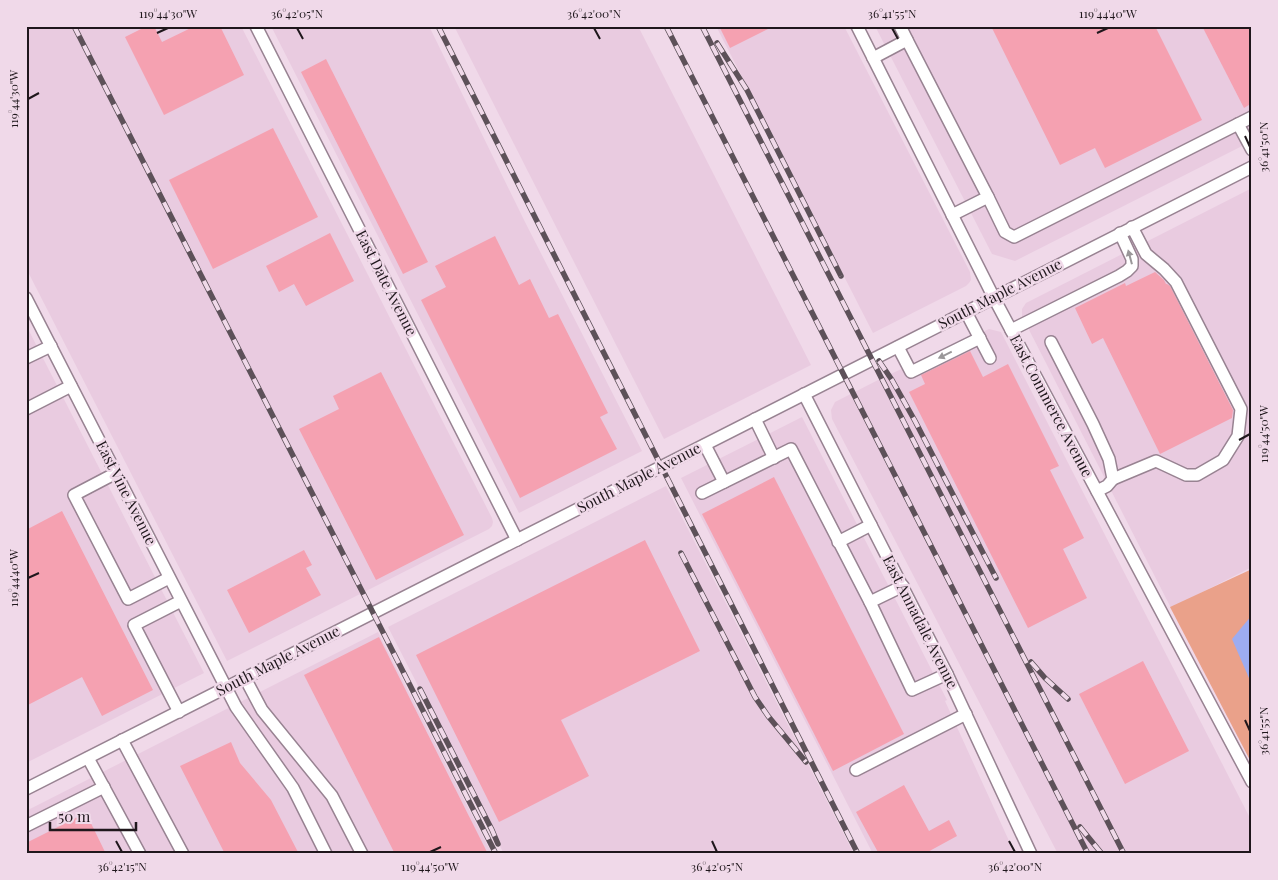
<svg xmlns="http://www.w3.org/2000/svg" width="1278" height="880" font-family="'Playfair Display',serif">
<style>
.built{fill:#e9cbe0}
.green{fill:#eaa18a}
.water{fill:#9dacf1}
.building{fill:#f5a1b1}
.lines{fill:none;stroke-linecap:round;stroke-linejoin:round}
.minor-casing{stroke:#988392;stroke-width:14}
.minor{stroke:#fff;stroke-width:11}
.rail-casing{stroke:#5d5159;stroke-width:5.5}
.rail{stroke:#f0d9e9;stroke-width:4;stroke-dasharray:11;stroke-linecap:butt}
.oneway{fill:#9a9799}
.ticks{fill:none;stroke:#1f171c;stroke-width:2}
.labels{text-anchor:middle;stroke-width:5;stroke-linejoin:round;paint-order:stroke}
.street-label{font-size:15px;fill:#1f171c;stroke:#f0d9e9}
.neatline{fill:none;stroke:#1f171c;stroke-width:2}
.ticks-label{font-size:12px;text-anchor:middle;fill:#1f171c}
</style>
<rect width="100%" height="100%" fill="#f0d9e9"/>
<g class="built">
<path d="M26,26H241L492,518L493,522L492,526L489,529L227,661L26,268Z"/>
<path d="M271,26H429L525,222L642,451L519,513Z"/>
<path d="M454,26H638L811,365L664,439Z"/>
<path d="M716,26H844L970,272L971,280L969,283L966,286L873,333Z"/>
<path d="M875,26H1252V141L1015,261L992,254Z"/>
<path d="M1252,188V567L1171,608L1022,316V309L1026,303Z"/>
<path d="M26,325L204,673L26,763Z"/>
<path d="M989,329L1001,332L1252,822V854H1058L832,419L831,410L835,402L884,377Z"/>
<path d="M802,417L947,700L945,701L1015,854H873L681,478Z"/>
<path d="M666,486L854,854H504L388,627Z"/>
<path d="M378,632L492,854H26V811Z"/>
</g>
<path class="green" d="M1252,569V764L1170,607Z"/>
<path class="water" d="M1252,615V685L1232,639Z"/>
<g class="building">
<path d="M147,26H154L162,42L195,26H220L244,75L164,115L125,37Z"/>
<path d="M719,26H774L730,48Z"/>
<path d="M991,26H1155L1202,120L1105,168L1095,148L1060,165Z"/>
<path d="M1202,26H1252V103L1244,108Z"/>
<path d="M326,59L428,262L403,274L301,72Z"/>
<path d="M273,128L318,217L213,269L169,180Z"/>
<path d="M330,233L354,281L306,306L294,284L279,292L266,266Z"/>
<path d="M495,236L519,285L530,279L549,318L558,314L608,413L600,417L617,449L520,498L421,300L446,287L435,266Z"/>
<path d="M1155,272L1164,280L1166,284H1167L1170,286L1233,410L1232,418L1160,454L1103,338L1092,344L1075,308L1125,283L1126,286Z"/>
<path d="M970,351L983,377L1008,364L1059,466L1050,470L1084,538L1063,549L1087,598L1028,628L909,392L925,384L921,375Z"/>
<path d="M381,372L464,535L376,580L299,429L339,409L333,396Z"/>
<path d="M774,477L904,734L833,771L702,514Z"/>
<path d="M62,511L153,690L102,716L82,677L26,706V530Z"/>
<path d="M645,540L700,651L561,720L589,776L499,822L416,655Z"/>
<path d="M304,550L312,565L306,568L321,595L249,633L227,590Z"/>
<path d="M379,637L488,854H395L304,675Z"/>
<path d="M1143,661L1189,751L1125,784L1079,694Z"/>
<path d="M231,742L240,763L271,800L299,854H225L180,766Z"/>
<path d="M904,785L929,831L949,820L957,836L924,854H879L856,812Z"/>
<path d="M86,813L106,854H26V843Z"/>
</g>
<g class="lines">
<g class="minor-casing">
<g id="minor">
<path d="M256,26L517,540"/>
<path d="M857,26L994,298L1252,782"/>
<path d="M900,26L907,40"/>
<path d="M873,58L907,40L988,197L952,215"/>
<path d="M1238,124L1252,150"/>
<path d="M988,197L1005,232L1014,237L1252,117"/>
<path d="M26,298L236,707L293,788L326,854"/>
<path d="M966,312L990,358"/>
<path d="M1011,330L1119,276L1127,271L1132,266V259L1120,233"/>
<path d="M1051,342L1093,424L1109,459L1113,479L1107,486L1097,491"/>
<path d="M898,347L911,372L980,338"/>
<path d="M26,358L51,346"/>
<path d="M804,394L947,674L1031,854"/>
<path d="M26,409L71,386"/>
<path d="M755,419L774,458"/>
<path d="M705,445L724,482"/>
<path d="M116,473L74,495L128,599L169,578"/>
<path d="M1113,479L1156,461L1186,475H1197L1223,460L1238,436L1241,409L1176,282L1164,269L1146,254L1132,227"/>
<path d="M702,493L791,449L870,602L912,690L947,674"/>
<path d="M838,542L871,525"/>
<path d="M870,602L903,586"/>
<path d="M245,678L262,710L332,796L362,854"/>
<path d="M179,712L134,625L181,601"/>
<path d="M122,740L183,854"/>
<path d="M88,758L140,854"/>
<path d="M856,770L966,714"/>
<path d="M26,789L1252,167"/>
<path d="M26,826L104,787"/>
</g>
</g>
<use href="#minor" class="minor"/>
<g class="rail-casing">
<g id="rail">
<path d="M74,26L496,854"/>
<path d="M438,26L858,854"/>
<path d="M666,26L1088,854"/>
<path d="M702,26L1124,854"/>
<path d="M717,43L747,90L841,276"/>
<path d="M879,361L892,380L915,421L996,578"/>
<path d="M681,553L755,697L768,716L806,762"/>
<path d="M1031,662L1045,678L1068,699"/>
<path d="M420,689L492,830L498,844"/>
<path d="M1080,827L1102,854"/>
</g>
</g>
<use href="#rail" class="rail"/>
</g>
<defs><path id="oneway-solid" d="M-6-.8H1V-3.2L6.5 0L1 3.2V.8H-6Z" transform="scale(1.25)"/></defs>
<g class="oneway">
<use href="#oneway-solid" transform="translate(1130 257) rotate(-105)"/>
<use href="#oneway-solid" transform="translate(945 355) rotate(154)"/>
</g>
<path class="ticks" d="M297,28L303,39M594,28L600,39M892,28L898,39M157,33L168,28M1097,33L1108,28M28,99L39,93M1245,136L1250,147M1239,440L1250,434M28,578L39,573M1245,720L1250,731M116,841L122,852M712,841L717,852M1009,841L1015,852M430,852L441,847"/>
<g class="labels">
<g class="street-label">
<text transform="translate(386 283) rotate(63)" y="5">East Date Avenue</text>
<text transform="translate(1000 294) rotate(-27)" y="5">South Maple Avenue</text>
<text transform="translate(1051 406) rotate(62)" y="5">East Commerce Avenue</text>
<text transform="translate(639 478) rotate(-27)" y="5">South Maple Avenue</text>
<text transform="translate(126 493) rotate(63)" y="5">East Vine Avenue</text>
<text transform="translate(920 622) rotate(63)" y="5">East Annadale Avenue</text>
<text transform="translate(278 661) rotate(-27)" y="5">South Maple Avenue</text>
</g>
</g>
<rect width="1278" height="880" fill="none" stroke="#f0d9e9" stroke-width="55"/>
<path d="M50 822v8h86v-8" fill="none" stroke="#1f171c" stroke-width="2.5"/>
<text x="58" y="822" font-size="15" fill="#1f171c" stroke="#f0d9e9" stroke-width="4" paint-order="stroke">50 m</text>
<rect x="28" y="28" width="1222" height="824" class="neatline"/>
<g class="ticks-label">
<text x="168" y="18">119°44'30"W</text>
<text x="297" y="18">36°42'05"N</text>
<text x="594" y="18">36°42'00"N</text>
<text x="892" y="18">36°41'55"N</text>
<text x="1108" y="18">119°44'40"W</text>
<text transform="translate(14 99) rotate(-90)" y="4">119°44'30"W</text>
<text transform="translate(1264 147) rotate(-90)" y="4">36°41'50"N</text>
<text transform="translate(1264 434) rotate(-90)" y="4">119°44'50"W</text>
<text transform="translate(14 578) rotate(-90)" y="4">119°44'40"W</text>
<text transform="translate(1264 731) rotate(-90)" y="4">36°41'55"N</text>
<text x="122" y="871">36°42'15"N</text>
<text x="430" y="871">119°44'50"W</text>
<text x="717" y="871">36°42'05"N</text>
<text x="1015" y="871">36°42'00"N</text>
</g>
</svg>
